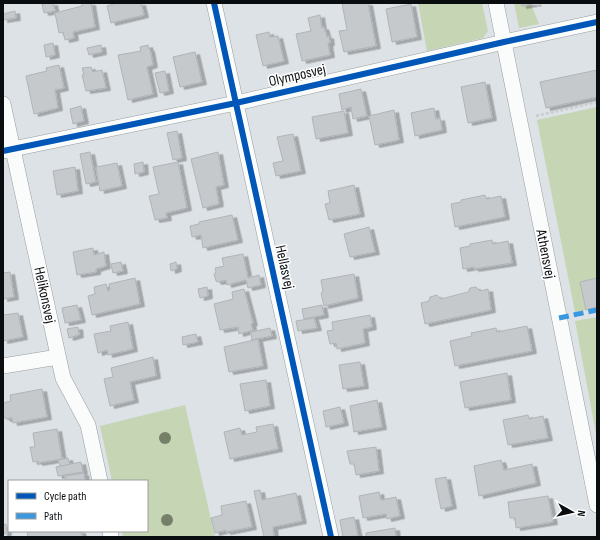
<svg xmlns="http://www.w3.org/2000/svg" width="600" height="540" font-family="'Sofia Sans Condensed',sans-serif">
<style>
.green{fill:#c6d5b4}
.building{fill:#c5c9cc;stroke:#b0b4b8;filter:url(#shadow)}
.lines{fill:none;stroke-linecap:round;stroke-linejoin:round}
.minor-casing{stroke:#9a9da0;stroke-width:16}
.path{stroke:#cacbcc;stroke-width:2.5;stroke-dasharray:3 2;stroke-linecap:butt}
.minor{stroke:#fafbfb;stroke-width:15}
.quiet{stroke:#3a99de;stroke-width:5;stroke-dasharray:10 5;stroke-linecap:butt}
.cycleway-casing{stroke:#fff;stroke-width:8}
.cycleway{stroke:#0057b8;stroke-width:6}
.tree{fill:#768068}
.labels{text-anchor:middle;stroke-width:3;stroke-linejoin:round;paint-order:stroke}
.street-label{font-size:15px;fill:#0a0d10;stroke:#fff}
</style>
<defs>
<filter id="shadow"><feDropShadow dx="4.5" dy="2.5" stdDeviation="0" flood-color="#0004"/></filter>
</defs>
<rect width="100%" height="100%" fill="#dde2e6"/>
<g class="green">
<path d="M418,3H482L488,31L483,38L427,51Z"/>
<path d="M514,3H522L523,6L531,4L539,24L519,28Z"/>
<path d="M597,107V278L586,310L575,312L537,120Z"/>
<path d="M597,317V439L575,321Z"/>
<path d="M185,405L215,537H123L122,531H147V481H112L100,426Z"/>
</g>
<g class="building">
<path d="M49,3H53L55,11L44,13L42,4Z"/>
<path d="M82,3H91L95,27L73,32L74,38L65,40L63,32L59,33L55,13L82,6Z"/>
<path d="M117,3H141L144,15L111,23L107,6Z"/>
<path d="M342,3H368L376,46L344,52L339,31L347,30Z"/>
<path d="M522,3H537L522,6Z"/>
<path d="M411,4L417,37L392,42L386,9Z"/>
<path d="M15,11L16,18L3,20V14Z"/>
<path d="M320,15L322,28L324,27L327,37L329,36L330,43H328L330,55L302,61L296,34L311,31L308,18Z"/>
<path d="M269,32L270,37L278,36L284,61L263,66L256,35Z"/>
<path d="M53,43L55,55L46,57L44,45Z"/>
<path d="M101,45L102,52L89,55L87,48Z"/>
<path d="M148,45L149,49H150L153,65L147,67L153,94L128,100L118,55L141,51L140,47Z"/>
<path d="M195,52L202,82L180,87L173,57Z"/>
<path d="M59,65L64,88L55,90L58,108L34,114L26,76L47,71L46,68Z"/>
<path d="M91,67L93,72L102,70L106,88L86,91L82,75H84L82,68Z"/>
<path d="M597,70V97L546,108L540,82Z"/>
<path d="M165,71L169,91L160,93L155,73Z"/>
<path d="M485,82L492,118L468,123L461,87Z"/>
<path d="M361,89L367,116L353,119L351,107L342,110L339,94Z"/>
<path d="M81,106L84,121L73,124L70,109Z"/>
<path d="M434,108L436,119L440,118L442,130L415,136L411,113Z"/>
<path d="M394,110L399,140L375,145L369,116Z"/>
<path d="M344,111L348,133L316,139L312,117Z"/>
<path d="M177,131L182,158L173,160L167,133Z"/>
<path d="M293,134L301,171L276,176L273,163L283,161L277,137Z"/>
<path d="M90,152L96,182L86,184L80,154Z"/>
<path d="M218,152L224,185L216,187L219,204L203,208L191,159Z"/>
<path d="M143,162L144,172L135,174L134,164Z"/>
<path d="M178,162L187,208L166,213L167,218L155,220L149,196L159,194L153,167Z"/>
<path d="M117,163L122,186L100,191L96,167Z"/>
<path d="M75,167L78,191L57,195L53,171Z"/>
<path d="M354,185L360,214L329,220L325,204L330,203L328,191Z"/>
<path d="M485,195L486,199L501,196L505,217L455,227L451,204L461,202V200Z"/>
<path d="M232,215L238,240L203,248L201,235L192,237L190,226L199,224V222Z"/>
<path d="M369,227L375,252L350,257L344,234Z"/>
<path d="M492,240L493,244L508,241L512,263L474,269V267L463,269L460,248L470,246V244Z"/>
<path d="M93,248L94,255L104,252L106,266L96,269V272L77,275L73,252Z"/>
<path d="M243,254L248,278L259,275L261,285L248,288L246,280L227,285L226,280L218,282L216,281L214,274L216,272L215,268L224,266L222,258Z"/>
<path d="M121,262L123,271L113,273L111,264Z"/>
<path d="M176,262L177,269L171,271L170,264Z"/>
<path d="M10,272L14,297L3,299V273Z"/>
<path d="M354,274L358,298L324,306L321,293L323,292L321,280Z"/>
<path d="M135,278L140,304L92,315L88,296L95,294L94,287L106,284L108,291L110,290L109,284Z"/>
<path d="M597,278V307L586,310L580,282Z"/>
<path d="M207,287L208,296L200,298L198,289Z"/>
<path d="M476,287L480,291L488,289L491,310L425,324L421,303L429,301L430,297L437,295L441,299L468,292L470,288Z"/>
<path d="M244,289L253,323L251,324L253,330L239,334L238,327L220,330L214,304L233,299L232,292Z"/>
<path d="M77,305L81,320L65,323L62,308Z"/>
<path d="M322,305L324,315L304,319L302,309Z"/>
<path d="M18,313L23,337L3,341V315Z"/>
<path d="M370,315L372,327L363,329L365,343L337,349L336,343L330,344L327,331L333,330L332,322Z"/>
<path d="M314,318L317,328L298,331L296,321Z"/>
<path d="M128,322L133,349L108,355L107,350L98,353L94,334L111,331L110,326Z"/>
<path d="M527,326L532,351L455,366L450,341L472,336L471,333L496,328L497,332Z"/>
<path d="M78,327L79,335L69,338L67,329Z"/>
<path d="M270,328L272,336L252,340L251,332Z"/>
<path d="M196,334L198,342L183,345L182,337Z"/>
<path d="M258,339L263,366L229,372L224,347Z"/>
<path d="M153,357L156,376L130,382L134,400L110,406L104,379L113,377L111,368Z"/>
<path d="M360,362L364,386L343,389L339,365Z"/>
<path d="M507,373L511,400L465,408L460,382Z"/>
<path d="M266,380L270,406L245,411L240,384Z"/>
<path d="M42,389L47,417L13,423L12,418L6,419L5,417H3V403L11,401L10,395Z"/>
<path d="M377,400L382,427L354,432L350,406Z"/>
<path d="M340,407L344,423L326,427L323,411Z"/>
<path d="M528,415L529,419L543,416L548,438L508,445L503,420Z"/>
<path d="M273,424L278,449L230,459L224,432L240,428L242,435L257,432L256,427Z"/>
<path d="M57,429L62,459L38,463V461L33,462L30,447H35L33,433Z"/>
<path d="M376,447L379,471L356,475L354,464H350L347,451Z"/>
<path d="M68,458L70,465L60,466L58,460Z"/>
<path d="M501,460L504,470L532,464L536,483L479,496L474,466Z"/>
<path d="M81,462L83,472L58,476L56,467Z"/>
<path d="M84,473L85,481H66L65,476Z"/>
<path d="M446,477L452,506L441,509L435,479Z"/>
<path d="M260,490L262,500L296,493L302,521L273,527L274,537H264L254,491Z"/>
<path d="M379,492L381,500L396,497L400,516L387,519L386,514L363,518L359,496Z"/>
<path d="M548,496L553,522L516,528L515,518H510L508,502Z"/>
<path d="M246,501L252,527L226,532V530L215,533L211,518L222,515L221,506Z"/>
<path d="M354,517L358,536L343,537L340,520Z"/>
<path d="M6,524L7,533L3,534V525Z"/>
<path d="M395,528L396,537H366V533Z"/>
<path d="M27,531H81L82,537H28Z"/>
</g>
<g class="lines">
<g class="minor-casing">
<g id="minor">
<path d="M214,3L331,537"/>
<path d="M496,3L597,505"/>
<path d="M3,104L63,378L88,425L100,481"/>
<path d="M3,151L236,103L504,42L597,22"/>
<path d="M3,366L58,357"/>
<path d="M110,531L111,537"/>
</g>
</g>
<path class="path" d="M536,116L597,102"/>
<use href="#minor" class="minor"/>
<path class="quiet" d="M559,318L597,310"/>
<g class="cycleway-casing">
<g id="cycleway">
<path d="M214,3L331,537"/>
<path d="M3,151L236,103L504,42L597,22"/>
</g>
</g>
<use href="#cycleway" class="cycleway"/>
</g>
<g class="tree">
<circle cx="165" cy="438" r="6"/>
<circle cx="167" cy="520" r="6"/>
</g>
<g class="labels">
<g class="street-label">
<text transform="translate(297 75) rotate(-13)" y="5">Olymposvej</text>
<text transform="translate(546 254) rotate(79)" y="5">Athensvej</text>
<text transform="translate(285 267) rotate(78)" y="5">Hellasvej</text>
<text transform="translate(45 295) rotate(78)" y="5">Helikonsvej</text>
</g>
</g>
<rect width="600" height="540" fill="none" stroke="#0a0d10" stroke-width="8"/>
<rect x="8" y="480" width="140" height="52" fill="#ffffff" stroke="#9d9e9f"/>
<rect x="16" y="493" width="20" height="6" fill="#0057b8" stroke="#9d9e9f"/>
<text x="44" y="500" font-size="12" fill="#0a0d10">Cycle path</text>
<rect x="16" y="513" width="20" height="6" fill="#3a99de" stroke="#9d9e9f"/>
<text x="44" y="520" font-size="12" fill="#0a0d10">Path</text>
<g transform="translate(572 512) rotate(98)" stroke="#ffffff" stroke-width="3" paint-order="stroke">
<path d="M0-3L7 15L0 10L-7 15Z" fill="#0a0d10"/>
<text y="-6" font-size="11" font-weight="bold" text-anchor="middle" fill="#0a0d10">N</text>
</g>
</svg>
